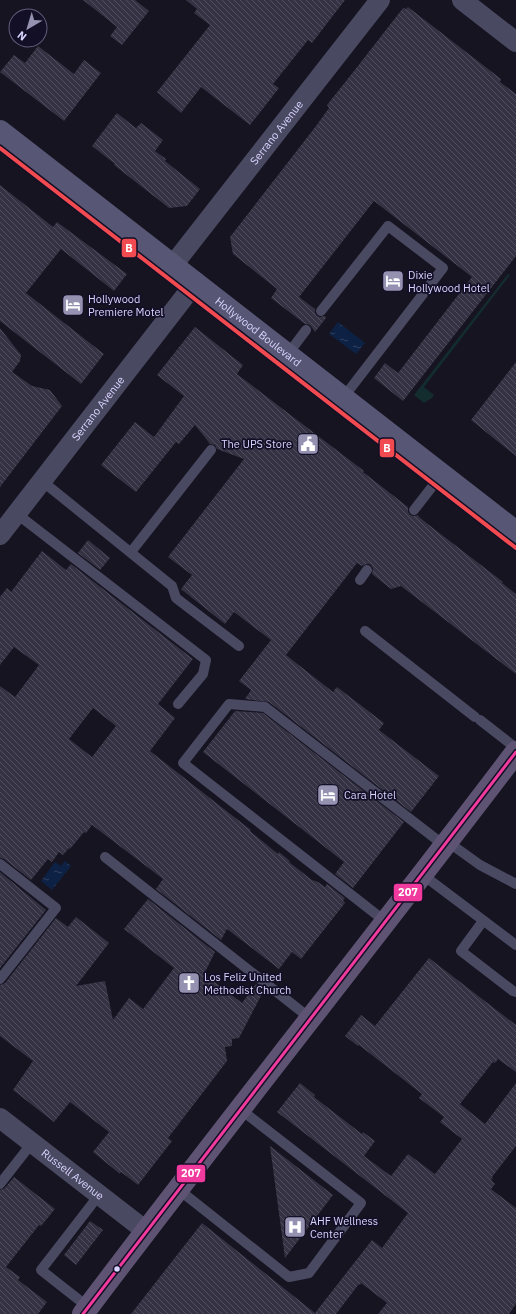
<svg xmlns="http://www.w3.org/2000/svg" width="516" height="1314" font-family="'IBM Plex Sans',sans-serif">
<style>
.green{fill:#132c2d}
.water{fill:url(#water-ripples)}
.building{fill:url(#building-back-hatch);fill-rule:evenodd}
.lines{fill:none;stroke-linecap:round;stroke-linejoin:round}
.service{stroke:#4a4962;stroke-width:10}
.minor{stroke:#4a4962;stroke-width:20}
.secondary{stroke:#575674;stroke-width:22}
.primary{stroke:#5e5373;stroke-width:22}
.bus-1-casing{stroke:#130f26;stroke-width:6}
.bus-1{stroke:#f13a9d;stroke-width:3}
.metro-1-casing{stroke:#130f26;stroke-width:7}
.metro-1{stroke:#f14a50;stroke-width:4}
.bus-dot{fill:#d9d4ff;stroke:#130f26;stroke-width:1.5}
.labels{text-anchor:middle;stroke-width:3.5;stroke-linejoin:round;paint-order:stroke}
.street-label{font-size:11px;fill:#d9d4ff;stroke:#130f26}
.poi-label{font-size:11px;fill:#d9d4ff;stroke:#130f26;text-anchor:start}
.line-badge{stroke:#130f26;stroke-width:1.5}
.badge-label{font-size:11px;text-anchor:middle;font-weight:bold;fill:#fff}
</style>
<defs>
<pattern id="water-ripples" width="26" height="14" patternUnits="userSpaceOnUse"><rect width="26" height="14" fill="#0d2144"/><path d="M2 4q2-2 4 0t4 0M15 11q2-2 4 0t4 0" fill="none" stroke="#304060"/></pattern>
<pattern id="building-back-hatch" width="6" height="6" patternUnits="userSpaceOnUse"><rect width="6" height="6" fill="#343243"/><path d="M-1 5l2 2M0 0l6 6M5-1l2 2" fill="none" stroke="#514f5f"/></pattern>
</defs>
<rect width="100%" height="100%" fill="#161421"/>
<path class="green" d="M508,274L510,275L424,387L434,395L432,398L424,403L414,395Z"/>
<g class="water">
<path d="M338,322L365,343L356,354L329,334Z"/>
<path d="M65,861L71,866L52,890L41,881L55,862L61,866Z"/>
</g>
<g class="building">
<path d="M83,0H135L149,11L122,45L110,36L117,27Z"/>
<path d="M186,0H345L312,43L308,40L273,84L279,88L250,125L201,87L181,113L157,92L210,25L194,13L197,9Z"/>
<path d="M408,7L501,79L500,82L516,94V256L403,401L374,378L385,363L398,373L472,277L374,201L299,297L315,309V313L317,316L320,317L325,316L326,318L315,332L310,325L305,324L271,298L277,289L233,254L230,237L316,126L329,108L327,105L354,71L403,8L406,9Z"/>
<path d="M38,46L74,74L84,60L101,73L64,121L0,72L14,55L25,63Z"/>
<path d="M117,113L136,128L141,123L163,140L155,151L166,159L165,161L200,189L187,206L169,208L114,165L115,164L92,146Z"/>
<path d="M0,185L53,227L57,222L127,274L114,291L61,249L26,293L104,354L81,384L0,321Z"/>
<path d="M195,327L243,365L237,374L364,471L363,472L408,507V512L410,515L414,516L418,515L419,517L429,525L503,582L502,583L516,594V674L401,586L391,589L372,574L373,568L370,564H367L362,566L357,563L286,655L333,692L337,687L384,723L379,730L439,776L411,812L269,702L245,699L251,690L239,681L271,640L234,612L225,624L181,589L192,575L168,557L244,459L217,449L215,445L210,444L207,440L195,425L179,444L176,442L136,492L101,465L135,422L154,437L184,396L157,375Z"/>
<path d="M0,328L21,355L20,361L12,372L32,386L50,390L62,406L0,487Z"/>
<path d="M516,362V456L471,420Z"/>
<path d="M88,540L110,558L100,570L78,553Z"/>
<path d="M42,551L66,570L71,564L193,659L158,704L175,718L150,751L229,813L251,830L250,831L278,854L279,852L290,861L289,862L312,880L318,882L325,887L327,884L345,898L343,901L345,903L301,959L292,952L279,969L227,929L221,940L156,889L163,879L92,825L86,833L84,832L70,849L69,848L63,855L59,852L52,862L48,859L31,880L4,859L0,858V686L15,697L39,665L14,647L0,665V597L7,588L11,592ZM93,708L116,726L92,757L69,739Z"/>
<path d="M235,711L263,713L404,822L353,888L335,874L344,862L203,752Z"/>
<path d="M0,872L46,910L0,968Z"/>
<path d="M148,899L215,952L204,974L242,1003L256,984L264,990L239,1038L232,1039V1046L225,1047L227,1061L168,1138L172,1141L138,1185L121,1172L120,1174L93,1152L109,1132L70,1102L54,1122L13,1090L33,1061L0,1036V985L5,983L56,918L68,927L76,917L109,943L76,986L105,981L113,1020L129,998L143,1009L174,968L124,929Z"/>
<path d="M429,958L516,1025V1072L498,1059L495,1063L493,1062L460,1104L485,1124L516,1083V1146L492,1177L493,1178L491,1180L495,1184L491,1189L516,1208V1304L509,1314H378L387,1303L361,1283L360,1285L359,1284L336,1314H131L202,1223L315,1313L372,1240L382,1248L408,1213L277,1112L300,1083L315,1095L314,1097L362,1134L363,1132L375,1141L364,1156L391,1176L408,1154L435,1174L462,1139L440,1122L444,1117L419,1098L422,1094L359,1045L358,1046L345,1036L361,1015L375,1026Z"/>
<path d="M270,1146L333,1195L285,1258Z"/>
<path d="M14,1177L55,1209L41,1226L39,1225L6,1267L20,1277L18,1280L47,1302L38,1314H0V1190L5,1188Z"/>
<path d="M90,1221L103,1230L76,1265L64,1255Z"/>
</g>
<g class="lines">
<g class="service">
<path d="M321,311L388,226L443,268L343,398"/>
<path d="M288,354L306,330"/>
<path d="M42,481L172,586L176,598L239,646"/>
<path d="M414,510L442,474"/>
<path d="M17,514L206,660L203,674L178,704"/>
<path d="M131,552L211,450"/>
<path d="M360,580L367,570"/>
<path d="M365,631L475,717"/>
<path d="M480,720L516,748"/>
<path d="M448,842L480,865L516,884"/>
<path d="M105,857L311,1019"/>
<path d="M0,864L56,908L0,979"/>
<path d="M423,875L516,945"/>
<path d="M483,921L461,951L513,991L516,992"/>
<path d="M386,922L183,763L229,704L265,707L445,846"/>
<path d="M0,1184L32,1143"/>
<path d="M178,1189L289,1277L309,1273L361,1203L240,1109"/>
<path d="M88,1307L41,1270L99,1195"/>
</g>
<g class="minor">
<path d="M462,0L516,42"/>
<path id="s1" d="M173,265L380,0"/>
<path id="s2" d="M0,535L196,282"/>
<path id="s3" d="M0,1118L146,1231"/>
</g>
<path class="secondary" id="s4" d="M0,131L516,532"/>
<path class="primary" d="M83,1314C225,1125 373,941 516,752"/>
<g class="bus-1-casing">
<path id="bus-1" d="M83,1314L516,752"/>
</g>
<use href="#bus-1" class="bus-1"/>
<g class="metro-1-casing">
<path id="metro-1" d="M0,148L516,548"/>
</g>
<use href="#metro-1" class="metro-1"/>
</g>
<defs>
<g id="hotel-square" transform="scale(1.15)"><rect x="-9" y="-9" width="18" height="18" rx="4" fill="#9591b1" stroke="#130f26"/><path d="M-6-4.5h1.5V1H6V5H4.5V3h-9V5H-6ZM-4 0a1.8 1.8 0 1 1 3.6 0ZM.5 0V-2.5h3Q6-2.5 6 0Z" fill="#fff"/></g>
<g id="civic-square" transform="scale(1.15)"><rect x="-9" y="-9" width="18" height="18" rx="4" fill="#9591b1" stroke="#130f26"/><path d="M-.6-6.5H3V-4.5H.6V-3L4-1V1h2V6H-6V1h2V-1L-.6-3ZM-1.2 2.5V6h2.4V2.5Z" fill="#fff"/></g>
<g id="church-square" transform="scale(1.15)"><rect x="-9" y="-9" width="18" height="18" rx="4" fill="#9591b1" stroke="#130f26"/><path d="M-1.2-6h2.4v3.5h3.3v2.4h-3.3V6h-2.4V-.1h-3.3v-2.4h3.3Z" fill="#fff"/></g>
<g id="hospital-square" transform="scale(1.15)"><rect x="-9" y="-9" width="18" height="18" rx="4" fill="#9591b1" stroke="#130f26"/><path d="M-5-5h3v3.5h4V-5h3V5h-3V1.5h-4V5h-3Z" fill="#fff"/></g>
</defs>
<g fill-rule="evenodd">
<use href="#hotel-square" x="393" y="281"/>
<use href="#hotel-square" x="73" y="305"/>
<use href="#civic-square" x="308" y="444"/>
<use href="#hotel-square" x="328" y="795"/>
<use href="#church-square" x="189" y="983"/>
<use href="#hospital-square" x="295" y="1227"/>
</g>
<circle class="bus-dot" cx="117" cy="1269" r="3.5"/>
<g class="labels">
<g class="street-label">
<text dy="4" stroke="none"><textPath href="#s1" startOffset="168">Serrano Avenue</textPath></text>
<text dy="4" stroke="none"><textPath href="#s4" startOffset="327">Hollywood Boulevard</textPath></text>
<text dy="4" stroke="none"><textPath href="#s2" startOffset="160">Serrano Avenue</textPath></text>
<text dy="4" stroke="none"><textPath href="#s3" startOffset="92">Russell Avenue</textPath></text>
</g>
<g class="poi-label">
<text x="408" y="279">Dixie<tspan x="408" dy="13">Hollywood Hotel</tspan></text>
<text x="88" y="303">Hollywood<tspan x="88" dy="13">Premiere Motel</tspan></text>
<text x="292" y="448" text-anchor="end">The UPS Store</text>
<text x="344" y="799">Cara Hotel</text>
<text x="204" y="981">Los Feliz United<tspan x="204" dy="13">Methodist Church</tspan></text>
<text x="310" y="1225">AHF Wellness<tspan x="310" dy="13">Center</tspan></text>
</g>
</g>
<g class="line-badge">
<rect x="121" y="238" width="16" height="20" rx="4" fill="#f14a50"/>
<rect x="379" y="438" width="16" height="20" rx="4" fill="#f14a50"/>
<rect x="393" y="883" width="30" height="19" rx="4" fill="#f13a9d"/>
<rect x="176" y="1164" width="30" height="19" rx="4" fill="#f13a9d"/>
</g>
<g class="badge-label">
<text x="129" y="252">B</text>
<text x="387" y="452">B</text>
<text x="408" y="896">207</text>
<text x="191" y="1177">207</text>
</g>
<g transform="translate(28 28) rotate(218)"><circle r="19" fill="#130f26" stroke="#625e7d"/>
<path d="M0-3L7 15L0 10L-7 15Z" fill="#9591b1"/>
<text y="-6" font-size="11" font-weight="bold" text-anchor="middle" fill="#d9d4ff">N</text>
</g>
</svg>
